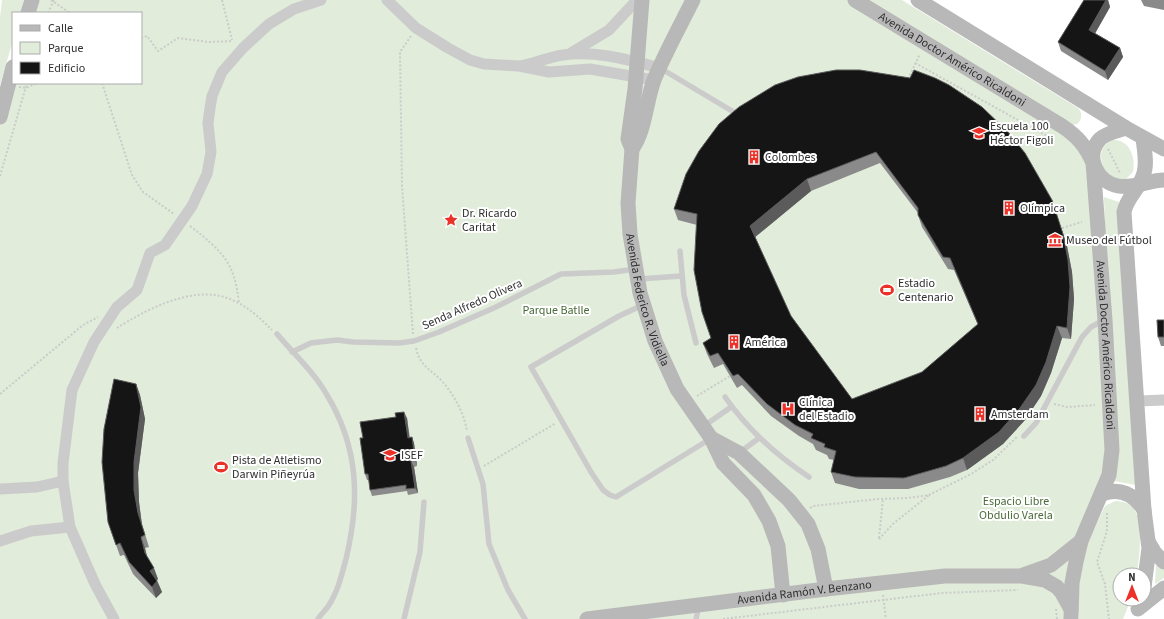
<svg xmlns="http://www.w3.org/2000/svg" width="1164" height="619" font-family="'Source Sans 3',sans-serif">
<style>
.green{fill:#e1ecda}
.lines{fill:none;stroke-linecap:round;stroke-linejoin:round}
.path{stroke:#cbcbcb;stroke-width:2;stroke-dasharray:2 2;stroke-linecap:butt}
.lane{stroke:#cbcbcb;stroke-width:5.5}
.street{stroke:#cbcbcb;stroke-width:11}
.secondary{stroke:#b8b8b8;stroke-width:15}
.wall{fill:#8a8a8a;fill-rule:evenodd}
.shaded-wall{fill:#5b5b5b}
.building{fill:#151515;stroke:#5b5b5b;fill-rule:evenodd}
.labels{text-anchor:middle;stroke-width:4;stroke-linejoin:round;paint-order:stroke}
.street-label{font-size:12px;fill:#2e2e2e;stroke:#fff}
.poi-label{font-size:12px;fill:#2e2e2e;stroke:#fff;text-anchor:start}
.park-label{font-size:12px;fill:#4a6b39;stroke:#fff}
</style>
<rect width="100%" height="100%" fill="#fff"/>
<g class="green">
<path d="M2,0H24L21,13H13V40L0,85V17Z"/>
<path d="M32,0H855L1084,146L1112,436L1090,518L1071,619H0V117L13,83H141V13H28Z"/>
<path d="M867,0H902L1078,108C1083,114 1082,120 1077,124L1072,125Z"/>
<path d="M1113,140C1129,139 1136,157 1133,172L1125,180L1119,181L1104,171C1100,157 1098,147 1113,140Z"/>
<path d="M1104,197L1119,202L1117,212L1136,485L1114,481Z"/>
<path d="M1115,501C1122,501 1130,503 1134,509C1144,525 1139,557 1137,575H1120V599H1131L1123,619H1079V582L1088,542L1105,506Z"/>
<path d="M1156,564L1164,570V578L1155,584Z"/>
</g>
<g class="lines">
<g class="path">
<path d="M51,0L70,13"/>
<path d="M222,0L232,40"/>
<path d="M48,13L54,0"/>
<path d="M411,36L400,52L402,186L413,334"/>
<path d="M141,38L147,36L158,51L178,38L209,42L232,41"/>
<path d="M915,63L1054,140"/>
<path d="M908,79L920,54"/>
<path d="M102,83L132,175L143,192L174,214"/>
<path d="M19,87L26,88L37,83"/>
<path d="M1108,149L1120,173"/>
<path d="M0,176L27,83"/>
<path d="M190,226C222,251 235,262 239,304"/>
<path d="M1062,228L1082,222"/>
<path d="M117,328C145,310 193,285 227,298C245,304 259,317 272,330"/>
<path d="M416,348C420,366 430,369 442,381C454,395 464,413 467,431"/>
<path d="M0,394L83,325L98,317"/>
<path d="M697,396L730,376"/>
<path d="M1054,404L1067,407L1095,405"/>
<path d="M484,466L556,423"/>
<path d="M810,508L813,506L878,499L908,498L929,495L971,474L993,460L1017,437"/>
<path d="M1107,513V531L1097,562L1105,584L1109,619"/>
<path d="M879,538L883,499"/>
<path d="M879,539L893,524L929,495"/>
<path d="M883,595L886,619"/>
<path d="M1056,609L1057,619"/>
<path d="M723,619L942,593L1018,590"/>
</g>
<g class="lane">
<path d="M660,68L737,114"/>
<path d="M680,251L684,295L696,343"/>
<path d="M639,279L681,276"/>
<path d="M643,305L619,316L531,367L591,472L603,490L610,495L616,497L710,439"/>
<path d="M277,334C294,354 314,372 327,395C359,448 360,501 346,559C342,574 338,591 329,605C326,610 321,614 318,619"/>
<path d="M292,352L311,343L337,340L353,342L399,343L414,341L439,332L496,307L561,274L614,272L635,269"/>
<path d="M725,397C748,430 776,455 809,477"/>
<path d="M704,426L731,407"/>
<path d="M1024,436L1036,423L1082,337L1091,327L1104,320"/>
<path d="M468,438L483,484L489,544L508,590L525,619"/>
<path d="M739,453L759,438"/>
<path d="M404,619L420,552L424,502"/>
<path d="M696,619L699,606"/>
</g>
<g class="street">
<path d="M387,0L416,28L448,48L470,60L484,64L519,66L549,72L590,69L654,80"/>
<path d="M571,53L609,30L637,0"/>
<path d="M521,66C535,63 549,57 563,55C595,50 629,60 660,68"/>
<path d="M1138,401L1164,400"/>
<path d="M0,489L37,487L63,481"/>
<path d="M0,541L31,531L70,527"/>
<path d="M114,619L95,584L70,527L63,481V463L72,390L94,342L117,307L137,290L150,253L165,245L192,206L207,174L211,152L208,123L210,108L212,96L222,72L243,48L269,24L294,9L321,0"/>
</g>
<g class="secondary">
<path id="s1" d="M642,0L635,89L628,139L632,149L628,203L630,234L640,293L655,341L677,389L711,438L723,463L754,495L769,521L778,546L783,595"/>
<path id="s2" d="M855,0L1062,126C1077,136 1086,146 1093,163L1105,320L1112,450L1109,475L1081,541L1076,562L1072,583L1071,619"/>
<path d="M918,0L1126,128L1164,149"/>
<path d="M28,13L32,0"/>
<path d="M0,117L13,67"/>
<path d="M1126,128C1118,131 1106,133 1100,139C1084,156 1097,182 1118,186C1134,189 1149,180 1164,180"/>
<path d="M1143,138C1144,150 1148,164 1143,176C1139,189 1127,197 1124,212L1144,510L1149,548L1144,587"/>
<path d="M632,149C645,132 646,101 654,80C665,53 680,26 693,0"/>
<path d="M711,438L739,453L789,500L801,515L808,524L818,549L826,589"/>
<path d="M1102,494C1120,487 1134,494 1144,510"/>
<path d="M1149,543L1155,553L1164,562"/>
<path d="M1023,575L1051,565L1081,541"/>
<path d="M1138,609L1164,588"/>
<path id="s3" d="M587,619L826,589L945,576H1022L1045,580L1057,587L1062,593L1071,609"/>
</g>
</g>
<g class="wall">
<path d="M1084,0H1108L1110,7L1095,33L1120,48L1123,57L1108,80L1061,51L1058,42Z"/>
<path d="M1141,0H1164V10L1144,6Z"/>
<path d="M739,107L1052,200L1067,246L1072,272L1074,299L1071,339L1062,338L1051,373L1041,396L1025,420L1003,444L967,470L950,477L908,489H859L835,483L831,472L834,460L829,459L827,455L816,450L813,444L799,436L771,416L742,385L737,388L723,364L714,368L707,354L703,343L711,338L697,225L678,220L674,209ZM880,163L918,213V215L922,227L948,269L954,270L978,325L922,372L852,399L791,316L755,237L811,191Z"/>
<path d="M1164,320V346H1161L1158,337Z"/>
<path d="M136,384L140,395L145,419L138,473L139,502L142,525L149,547L145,548L147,557L158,579L157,580L162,592L156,598L133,574L124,555L120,556L108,522Z"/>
<path d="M407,418L410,438L412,437L414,443L417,466L414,467L418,493L408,495L407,491L372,496L370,490L369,480H367L365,474L363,438Z"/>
</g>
<g class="shaded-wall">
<path d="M1106,0H1108L1110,7L1092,39L1089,30Z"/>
<path d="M1120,48L1123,57L1108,80L1105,71Z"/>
<path d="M807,179L811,191L754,238L750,226Z"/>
<path d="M1052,200L1067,246L1072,272L1074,299L1071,339L1067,328Z"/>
<path d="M1057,326L1062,338L1051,373L1041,396L1025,420L1003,444L967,470L963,458Z"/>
<path d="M136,384L140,395L145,419L138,473L139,502L142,525L149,547L138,513L134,490V462Z"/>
<path d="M404,412L407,418L410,444L408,438Z"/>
<path d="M412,437L414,443L417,466L415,460Z"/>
<path d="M411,461L414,467L418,493L415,488Z"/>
<path d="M141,537L145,548L149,565L145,553Z"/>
<path d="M154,568L158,579L154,582L150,571Z"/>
<path d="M157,581L162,592L156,598L152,587Z"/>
</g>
<g class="building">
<path d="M1084,0H1106L1089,30L1120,48L1105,71L1058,42Z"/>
<path d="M836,70H860L910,78L914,70L935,78L949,85L982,107L1008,132L1025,153L1052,200L1063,234L1068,260L1070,287L1067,328L1057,326L1046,362L1036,385L1020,408L999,432L963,458L946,466L904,478L855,477L831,472L836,451L824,447L825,444L811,438L813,434L795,425L767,404L738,374L733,376L718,353L710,356L703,343L711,338L702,312L694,270L697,214L674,209L686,174L699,151L719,124L739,107L775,85L798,77ZM876,152L918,208V215L943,257L950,258L978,324L922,372L852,399L791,316L750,226L807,179Z"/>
<path d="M1157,320H1164V337H1158Z"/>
<path d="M114,379L136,384L141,407L134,462V490L138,513L145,535L141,537L145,553L154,568L150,571L157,581L152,587L129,562L120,543L116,545L108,522L102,462L104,429Z"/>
<path d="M404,412L408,438L412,437L415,460L411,461L415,488L406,489V485L370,490L368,474H365L360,438H363L360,422L396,417L395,413Z"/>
</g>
<defs>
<g id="school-bare" transform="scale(1.08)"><path d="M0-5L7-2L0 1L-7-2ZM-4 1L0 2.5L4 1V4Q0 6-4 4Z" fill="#ec3228" stroke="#fff" stroke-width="2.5" paint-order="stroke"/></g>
<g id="building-bare" transform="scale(1.08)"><path d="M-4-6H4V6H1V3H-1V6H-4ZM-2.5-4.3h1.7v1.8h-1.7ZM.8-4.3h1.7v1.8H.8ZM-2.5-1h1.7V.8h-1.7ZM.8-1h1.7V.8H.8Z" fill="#ec3228" stroke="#fff" stroke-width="2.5" paint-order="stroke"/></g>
<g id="sight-bare" transform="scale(1.08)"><path d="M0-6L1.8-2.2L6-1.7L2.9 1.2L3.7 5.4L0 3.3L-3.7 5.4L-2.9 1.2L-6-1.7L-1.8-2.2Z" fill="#ec3228" stroke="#fff" stroke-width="2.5" paint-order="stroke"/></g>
<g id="museum-bare" transform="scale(1.08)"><path d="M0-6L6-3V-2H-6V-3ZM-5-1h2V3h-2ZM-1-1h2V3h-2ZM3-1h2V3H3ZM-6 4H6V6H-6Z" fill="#ec3228" stroke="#fff" stroke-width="2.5" paint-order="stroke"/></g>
<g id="stadium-bare" transform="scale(1.08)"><path d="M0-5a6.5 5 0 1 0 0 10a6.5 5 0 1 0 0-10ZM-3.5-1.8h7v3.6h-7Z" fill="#ec3228" stroke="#fff" stroke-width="2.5" paint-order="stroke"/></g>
<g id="hospital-bare" transform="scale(1.08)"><path d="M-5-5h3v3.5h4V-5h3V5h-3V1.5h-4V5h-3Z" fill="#ec3228" stroke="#fff" stroke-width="2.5" paint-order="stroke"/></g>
<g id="university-bare" transform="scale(1.08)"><path d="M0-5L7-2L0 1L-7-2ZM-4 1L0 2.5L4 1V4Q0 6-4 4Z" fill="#ec3228" stroke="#fff" stroke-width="2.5" paint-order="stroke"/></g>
</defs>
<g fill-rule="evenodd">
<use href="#school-bare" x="979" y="133"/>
<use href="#building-bare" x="754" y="157"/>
<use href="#building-bare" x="1009" y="208"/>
<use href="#sight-bare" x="451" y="220"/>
<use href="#museum-bare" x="1055" y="240"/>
<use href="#stadium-bare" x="887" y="290"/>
<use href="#building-bare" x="734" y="342"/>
<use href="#hospital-bare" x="788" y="409"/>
<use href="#building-bare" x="980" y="414"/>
<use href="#university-bare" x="390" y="455"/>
<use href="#stadium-bare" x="221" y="467"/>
</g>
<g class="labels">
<g class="street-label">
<text dy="4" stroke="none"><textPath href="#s2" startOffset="114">Avenida Doctor Américo Ricaldoni</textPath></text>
<text dy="4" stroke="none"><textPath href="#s1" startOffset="304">Avenida Federico R. Vidiella</textPath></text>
<text transform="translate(472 304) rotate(-24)" y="4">Senda Alfredo Olivera</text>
<text dy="4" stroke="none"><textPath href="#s2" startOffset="474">Avenida Doctor Américo Ricaldoni</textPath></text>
<text dy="4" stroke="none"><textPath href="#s3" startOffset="219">Avenida Ramón V. Benzano</textPath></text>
</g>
<g class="poi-label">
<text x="990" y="130">Escuela 100<tspan x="990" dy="14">Héctor Figoli</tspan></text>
<text x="765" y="161">Colombes</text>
<text x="1020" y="212">Olímpica</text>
<text x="462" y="217">Dr. Ricardo<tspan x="462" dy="14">Caritat</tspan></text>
<text x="1066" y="244">Museo del Fútbol</text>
<text x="898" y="287">Estadio<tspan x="898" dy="14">Centenario</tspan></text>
<text x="745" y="346">América</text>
<text x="799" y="406">Clínica<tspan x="799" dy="14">del Estadio</tspan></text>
<text x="991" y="418">Amsterdam</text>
<text x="401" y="459">ISEF</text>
<text x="232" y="464">Pista de Atletismo<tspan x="232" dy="14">Darwin Piñeyrúa</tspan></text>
</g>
<g class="park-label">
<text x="556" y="314">Parque Batlle</text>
<text x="1016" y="505">Espacio Libre<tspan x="1016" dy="14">Obdulio Varela</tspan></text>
</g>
</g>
<rect x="12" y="12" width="130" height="72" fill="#ffffff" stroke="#ababab"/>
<rect x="20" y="25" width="20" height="6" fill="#b8b8b8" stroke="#ababab"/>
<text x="48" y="32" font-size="12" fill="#2e2e2e">Calle</text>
<rect x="20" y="42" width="20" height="12" fill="#e1ecda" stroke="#ababab"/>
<text x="48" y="52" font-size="12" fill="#2e2e2e">Parque</text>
<rect x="20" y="62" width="20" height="12" fill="#151515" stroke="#ababab"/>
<text x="48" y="72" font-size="12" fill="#2e2e2e">Edificio</text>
<g transform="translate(1132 587)"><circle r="19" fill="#ffffff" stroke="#ababab"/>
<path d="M0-3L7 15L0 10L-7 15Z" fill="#ec3228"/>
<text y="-6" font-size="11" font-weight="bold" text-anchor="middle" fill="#2e2e2e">N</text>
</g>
</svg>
